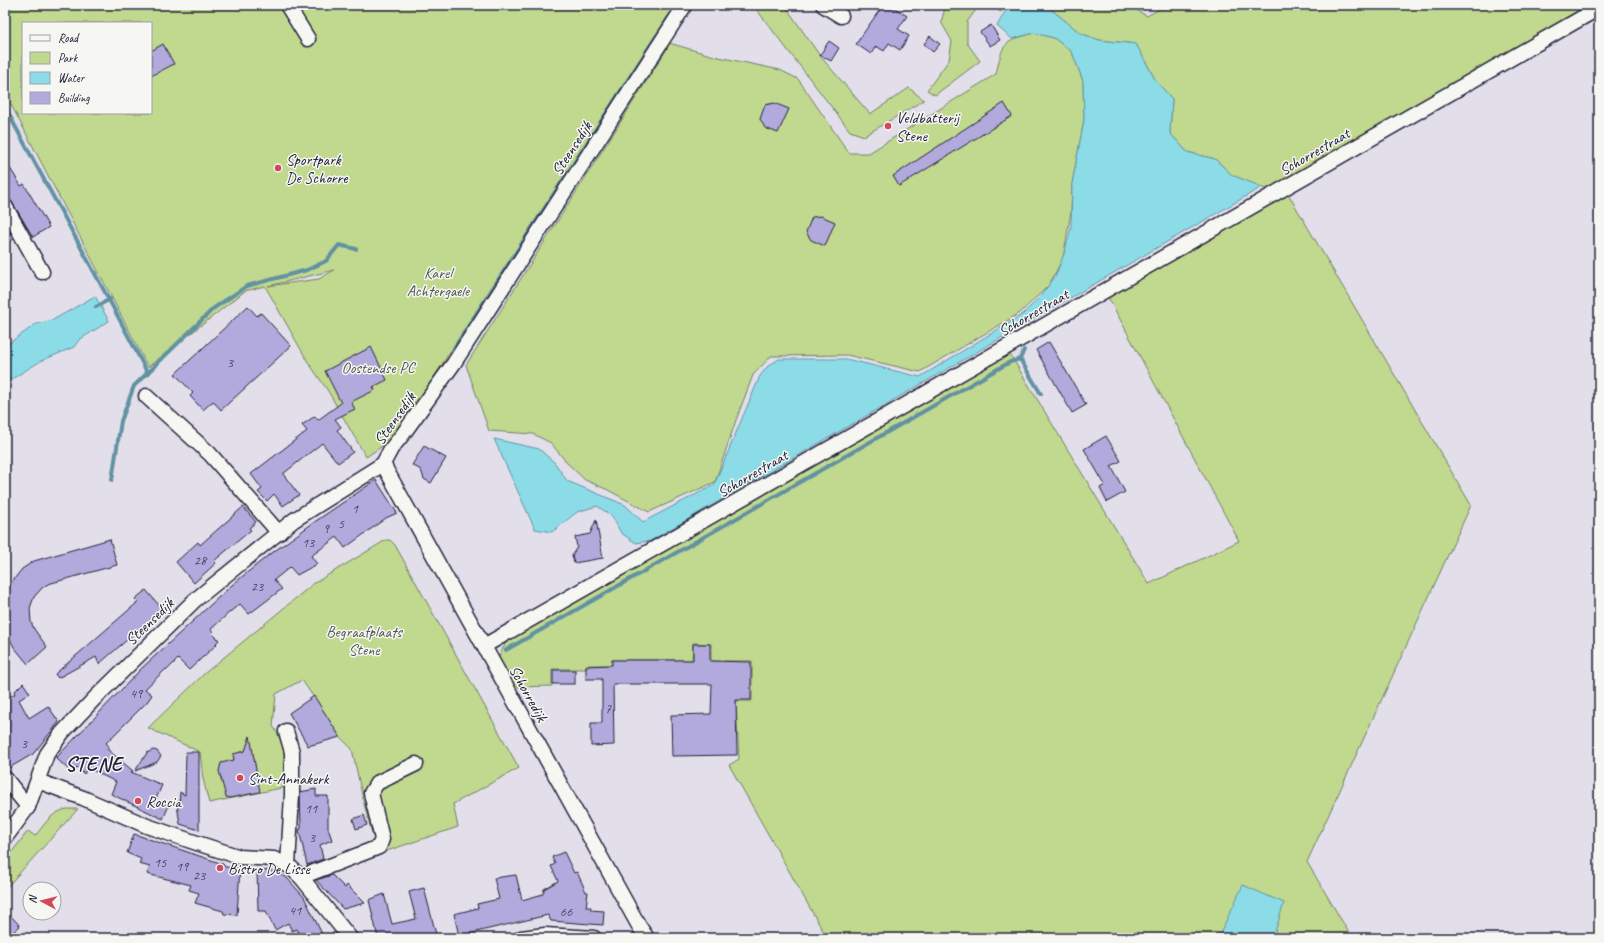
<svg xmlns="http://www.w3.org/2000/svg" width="1604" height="943" font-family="Caveat,sans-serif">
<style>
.green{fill:#c0d98f;stroke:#717e65;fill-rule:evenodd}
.water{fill:#8cdce7;stroke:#6292a2}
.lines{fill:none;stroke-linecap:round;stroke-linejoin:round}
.stream{stroke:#6292a2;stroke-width:4}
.building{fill:#b2aadc;stroke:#22223b}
.minor-casing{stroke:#22223b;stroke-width:17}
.minor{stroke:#f6f6f2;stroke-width:14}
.poi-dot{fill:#d1495b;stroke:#f6f6f2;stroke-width:1.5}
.labels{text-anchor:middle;stroke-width:3;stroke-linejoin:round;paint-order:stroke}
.number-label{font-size:14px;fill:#464463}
.poi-label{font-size:16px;fill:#22223b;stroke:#f6f6f2;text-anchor:start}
.street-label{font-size:16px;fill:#22223b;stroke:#f6f6f2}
.park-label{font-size:16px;fill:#515954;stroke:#f6f6f2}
.district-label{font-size:20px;font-weight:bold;letter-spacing:1px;fill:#22223b;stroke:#f6f6f2}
</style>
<rect width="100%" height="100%" fill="#e2dfeb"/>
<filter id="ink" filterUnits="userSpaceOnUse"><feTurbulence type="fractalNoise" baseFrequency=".025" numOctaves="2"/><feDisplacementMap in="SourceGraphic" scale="8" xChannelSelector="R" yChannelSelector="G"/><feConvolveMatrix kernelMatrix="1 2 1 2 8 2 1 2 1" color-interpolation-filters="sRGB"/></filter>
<g filter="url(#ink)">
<g class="green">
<path d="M5,5H675L446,358L431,382L429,390L387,443L366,457L328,391L308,362L265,286L245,291L148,367L5,93ZM23,23H151V113H23ZM334,270L319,279L268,286Z"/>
<path d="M753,5H789L788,10L820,56L870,114L909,88L924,100L864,136L850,131Z"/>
<path d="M946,5H1006L1001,12L990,6L978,7L967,22V43L980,61L935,95L927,90L949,60L952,41L941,22Z"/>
<path d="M1046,5H1127L1147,16L1167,5H1594L1270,191L1232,175L1215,159L1187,152L1170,133L1172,99L1156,81L1136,44L1099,40L1080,33Z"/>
<path d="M1034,33L1054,38L1072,52L1083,81L1084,120L1072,184L1071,212L1063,258L1049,285L1020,313L920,372L847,355L771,356L753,375L736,420L715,482L649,512L608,490L585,480L567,463L551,443L533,434L489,431L466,365L667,49L669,43L714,56L780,70L798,79L849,153H869L996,74C1003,43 1002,42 1034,33Z"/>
<path d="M1287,192L1471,505L1307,862L1352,938H827L729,765L739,759L736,701H752V661H711V644L693,643L692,660H612V665H586V669H552V686L514,687L498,659L506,642L525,628L1008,351L1149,584L1239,541L1107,295Z"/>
<path d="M386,540H390L395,545L519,768L453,804L458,827L378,854L365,808L352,749L341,738L302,680L276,694L273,726C287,747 285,763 286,787L209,803L203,779L200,752L148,728L205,673L313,584Z"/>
<path d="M67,809H78L5,889V861L28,831L35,836C45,824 51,812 67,809Z"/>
</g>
<g class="water">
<path d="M1009,5H1046L1080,33L1099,40L1136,44L1156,81L1172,99L1170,133L1187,152L1215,159L1232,175L1262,187L650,541L636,543L621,533L612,516L597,506L577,512L552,532L535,529L494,439L539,449L555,463L567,481L625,505L643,522L714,485L760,376L768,366L779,359H846L920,377L1023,314L1039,298L1055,277L1065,251L1071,227L1072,184L1084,120L1083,81L1072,52L1054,38L1034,33L1012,39L997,26Z"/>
<path d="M95,296L109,321L79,340L74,347L41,361L5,383V346L36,324L53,320Z"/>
<path d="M1243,885L1284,903L1273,938H1218Z"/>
</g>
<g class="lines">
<g class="stream">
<path d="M665,23L677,5"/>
<path d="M5,107C52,196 102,284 148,374"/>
<path d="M96,307L110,299"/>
<path d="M454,348L657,35"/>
<path d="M1024,350L1020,359L1041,394"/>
<path d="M112,480L121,421L134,386L214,308L247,286L307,270L326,261L339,245L356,249"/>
<path d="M506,650L1010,362L1020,359"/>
</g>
</g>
<g class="building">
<path d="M883,5H890L907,16L898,29L909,36L900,50L889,43L884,51L876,46L871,54L856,44Z"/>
<path d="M991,25L1000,40L990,46L980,32Z"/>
<path d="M930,36L940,44L933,52L924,44Z"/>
<path d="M829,41L839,48L831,61L820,55Z"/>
<path d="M163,44L174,64L151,76V51Z"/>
<path d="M774,103L789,109L778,133L765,128L760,119L765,105Z"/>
<path d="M1004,103L1012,116L899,186L893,176Z"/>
<path d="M5,160L21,186L24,184L49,227L33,237L12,202L9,199L5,198Z"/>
<path d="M821,216L835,222L825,246L811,240L806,232L812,217Z"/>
<path d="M5,223L14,239L5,244Z"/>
<path d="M248,306L257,316L261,313L291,346L221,410L213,401L203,410L190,396L193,393L175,374Z"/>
<path d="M1049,342L1086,405L1072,413L1036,350Z"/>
<path d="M371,347L387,380L373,387L375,390L351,402L355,409L335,419L341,427L337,430L353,452L338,463L322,443L283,474L299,495L283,506L274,494L267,501L258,492L262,489L251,474L307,431L302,425L315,416L318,420L341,403L325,371Z"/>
<path d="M1106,436L1121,461L1111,466L1125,492L1107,502L1100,488L1105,485L1084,449Z"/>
<path d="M424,446L446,458L431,483L424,479L421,470L412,465Z"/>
<path d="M376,480L397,513L386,518L345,548L337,537L311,556L317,564L297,575L290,567L274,580L282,589L249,614L240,604L231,611L211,629L213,632L212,633L219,640L216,643L217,644L189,670L178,659L167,670L166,669L145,689L152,695L147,702L106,743L109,746L107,749L133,771L131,772L162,785L155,801L170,803L163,819L111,794L116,782L88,768L84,774L77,767L72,773L56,758L142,668L232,585L265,558L313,523Z"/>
<path d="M243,507L256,522L249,528L251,530L214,561L216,563L194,583L176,562L198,542L200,545Z"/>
<path d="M596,520L603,558L574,563L572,555L577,547L575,537L590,534Z"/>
<path d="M110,539L117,565L48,584L42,588L34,597L30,608L31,622L34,629L47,647L28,664L14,647L5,629V597L11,583L22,569L34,561Z"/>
<path d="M146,590L164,611L147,626L149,627L138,637L135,633L99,664L96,657L58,678L55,674L138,602L135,599Z"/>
<path d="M693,644H710V661L751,662V700H736L737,755L672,756L671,715L711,714L712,684H613L614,745L591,746V723H602V679H586V666L612,665V660H693Z"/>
<rect x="553" y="670" width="22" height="14"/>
<path d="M23,683L30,693L19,700L29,718L48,706L59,722L33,754L9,768L5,761V699L15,694L14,692Z"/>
<path d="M314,696L340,737L308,746L289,713Z"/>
<path d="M250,736L260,792L230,798L226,797L219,771L221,763L234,760L233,754L245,751Z"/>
<path d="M153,750L157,751L161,756L157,762L135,771L147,753Z"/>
<path d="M186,752H199V830L180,824L177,805H179L180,792L185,795Z"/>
<path d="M316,789V796H328V828L332,840L320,845L323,859L307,865L299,830L301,829L300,792Z"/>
<path d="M364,815L367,825L356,829L353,819Z"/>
<path d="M134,834L223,864L225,867L240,868L237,915L224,914L223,911L195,903L199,893L189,890L191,885L147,874L150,867L139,864L141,859L127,853Z"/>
<path d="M564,852L574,873L577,872L586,892H588L586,907H591V910L604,911L603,925L551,921L548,915L459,936L454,914L478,908L477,904L499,899L494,878L516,875L522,900L543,894L544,889L558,881L551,866L555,864L552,857Z"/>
<path d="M257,870L272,871L286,877L304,897L324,938H301L297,929L292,931L288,923L275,930L266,911H258Z"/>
<path d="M332,875L345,888L347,885L365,903L343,909L316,880Z"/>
<path d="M424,888L437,938H378L369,900L384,894L392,924L416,919L409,892Z"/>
<path d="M11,916L20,926L7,938H5V922Z"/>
</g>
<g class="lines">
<g class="minor-casing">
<g id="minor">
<path d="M287,5L308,39"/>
<path d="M823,5L841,16"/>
<path d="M5,206L42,272"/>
<path d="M146,396L210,454L279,533"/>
<path d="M383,464L639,926L647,938"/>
<path d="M484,646L1599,8"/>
<path d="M286,731L292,752V795L288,865"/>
<path d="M5,778L28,807"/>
<path d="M38,781L83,798L147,826L194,842L240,857L274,859L288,865L301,877L350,938"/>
<path d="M5,838L28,807L47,754L62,733L95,698L195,600L294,520L383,464L391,449L403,434L454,363L685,5"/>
<path d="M301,877L379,847L382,839L371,793L377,783L416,764"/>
<path d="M521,938L545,935L594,938"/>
</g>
</g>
<use href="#minor" class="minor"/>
</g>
</g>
<g class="poi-dot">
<circle cx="888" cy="126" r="4"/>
<circle cx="278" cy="168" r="4"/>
<circle cx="240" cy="778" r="4"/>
<circle cx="138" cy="801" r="4"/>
<circle cx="220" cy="868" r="4"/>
</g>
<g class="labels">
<g class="number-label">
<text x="230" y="367">3</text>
<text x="355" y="513">1</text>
<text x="341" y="528">5</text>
<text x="326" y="533">9</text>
<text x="308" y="547">13</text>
<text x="200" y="565">28</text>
<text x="257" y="591">23</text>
<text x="136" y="698">49</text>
<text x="608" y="713">7</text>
<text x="24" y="748">3</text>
<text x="311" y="813">11</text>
<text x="312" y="842">3</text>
<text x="160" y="867">15</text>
<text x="182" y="871">19</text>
<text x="199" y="880">23</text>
<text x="295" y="915">41</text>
<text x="566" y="916">66</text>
</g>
<g class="poi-label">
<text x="896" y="123">Veldbatterij<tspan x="896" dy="18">Stene</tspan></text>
<text x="286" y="165">Sportpark<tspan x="286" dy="18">De Schorre</tspan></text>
<text x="248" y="784">Sint-Annakerk</text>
<text x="146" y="807">Roccia</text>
<text x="228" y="874">Bistro De Lisse</text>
</g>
<g class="street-label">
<text transform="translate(571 148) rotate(-57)" y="6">Steensedijk</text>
<text transform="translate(1314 151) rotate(-30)" y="6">Schorrestraat</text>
<text transform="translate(1033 312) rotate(-30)" y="6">Schorrestraat</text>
<text transform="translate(394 418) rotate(-55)" y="6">Steensedijk</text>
<text transform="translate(752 473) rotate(-30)" y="6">Schorrestraat</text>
<text transform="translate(149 621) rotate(-44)" y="6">Steensedijk</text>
<text transform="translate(529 693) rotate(61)" y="6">Schorredijk</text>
</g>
<g class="park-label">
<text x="438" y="278">Karel<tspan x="438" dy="18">Achtergaele</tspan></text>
<text x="378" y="373">Oostendse PC</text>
<text x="364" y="637">Begraafplaats<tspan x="364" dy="18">Stene</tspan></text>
</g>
<g class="district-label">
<text x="94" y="771">STENE</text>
</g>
</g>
<rect width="1604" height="943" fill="none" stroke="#f6f6f2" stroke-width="20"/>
<rect x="10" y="10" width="1584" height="923" fill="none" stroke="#22223b" stroke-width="1.5" filter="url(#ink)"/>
<rect x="22" y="22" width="130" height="92" fill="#f6f6f2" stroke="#a1a1a9"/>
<rect x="30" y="35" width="20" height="6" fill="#f6f6f2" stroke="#a1a1a9"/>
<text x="58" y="42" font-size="12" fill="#22223b">Road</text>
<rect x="30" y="52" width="20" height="12" fill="#c0d98f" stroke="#a1a1a9"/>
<text x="58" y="62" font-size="12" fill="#22223b">Park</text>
<rect x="30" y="72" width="20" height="12" fill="#8cdce7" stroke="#a1a1a9"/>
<text x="58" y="82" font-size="12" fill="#22223b">Water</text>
<rect x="30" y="92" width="20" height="12" fill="#b2aadc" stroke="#a1a1a9"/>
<text x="58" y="102" font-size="12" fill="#22223b">Building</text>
<g transform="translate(42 901) rotate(277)"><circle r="19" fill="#f6f6f2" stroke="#a1a1a9"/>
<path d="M0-3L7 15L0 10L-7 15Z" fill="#d1495b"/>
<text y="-6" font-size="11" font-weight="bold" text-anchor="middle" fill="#22223b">N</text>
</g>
</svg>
